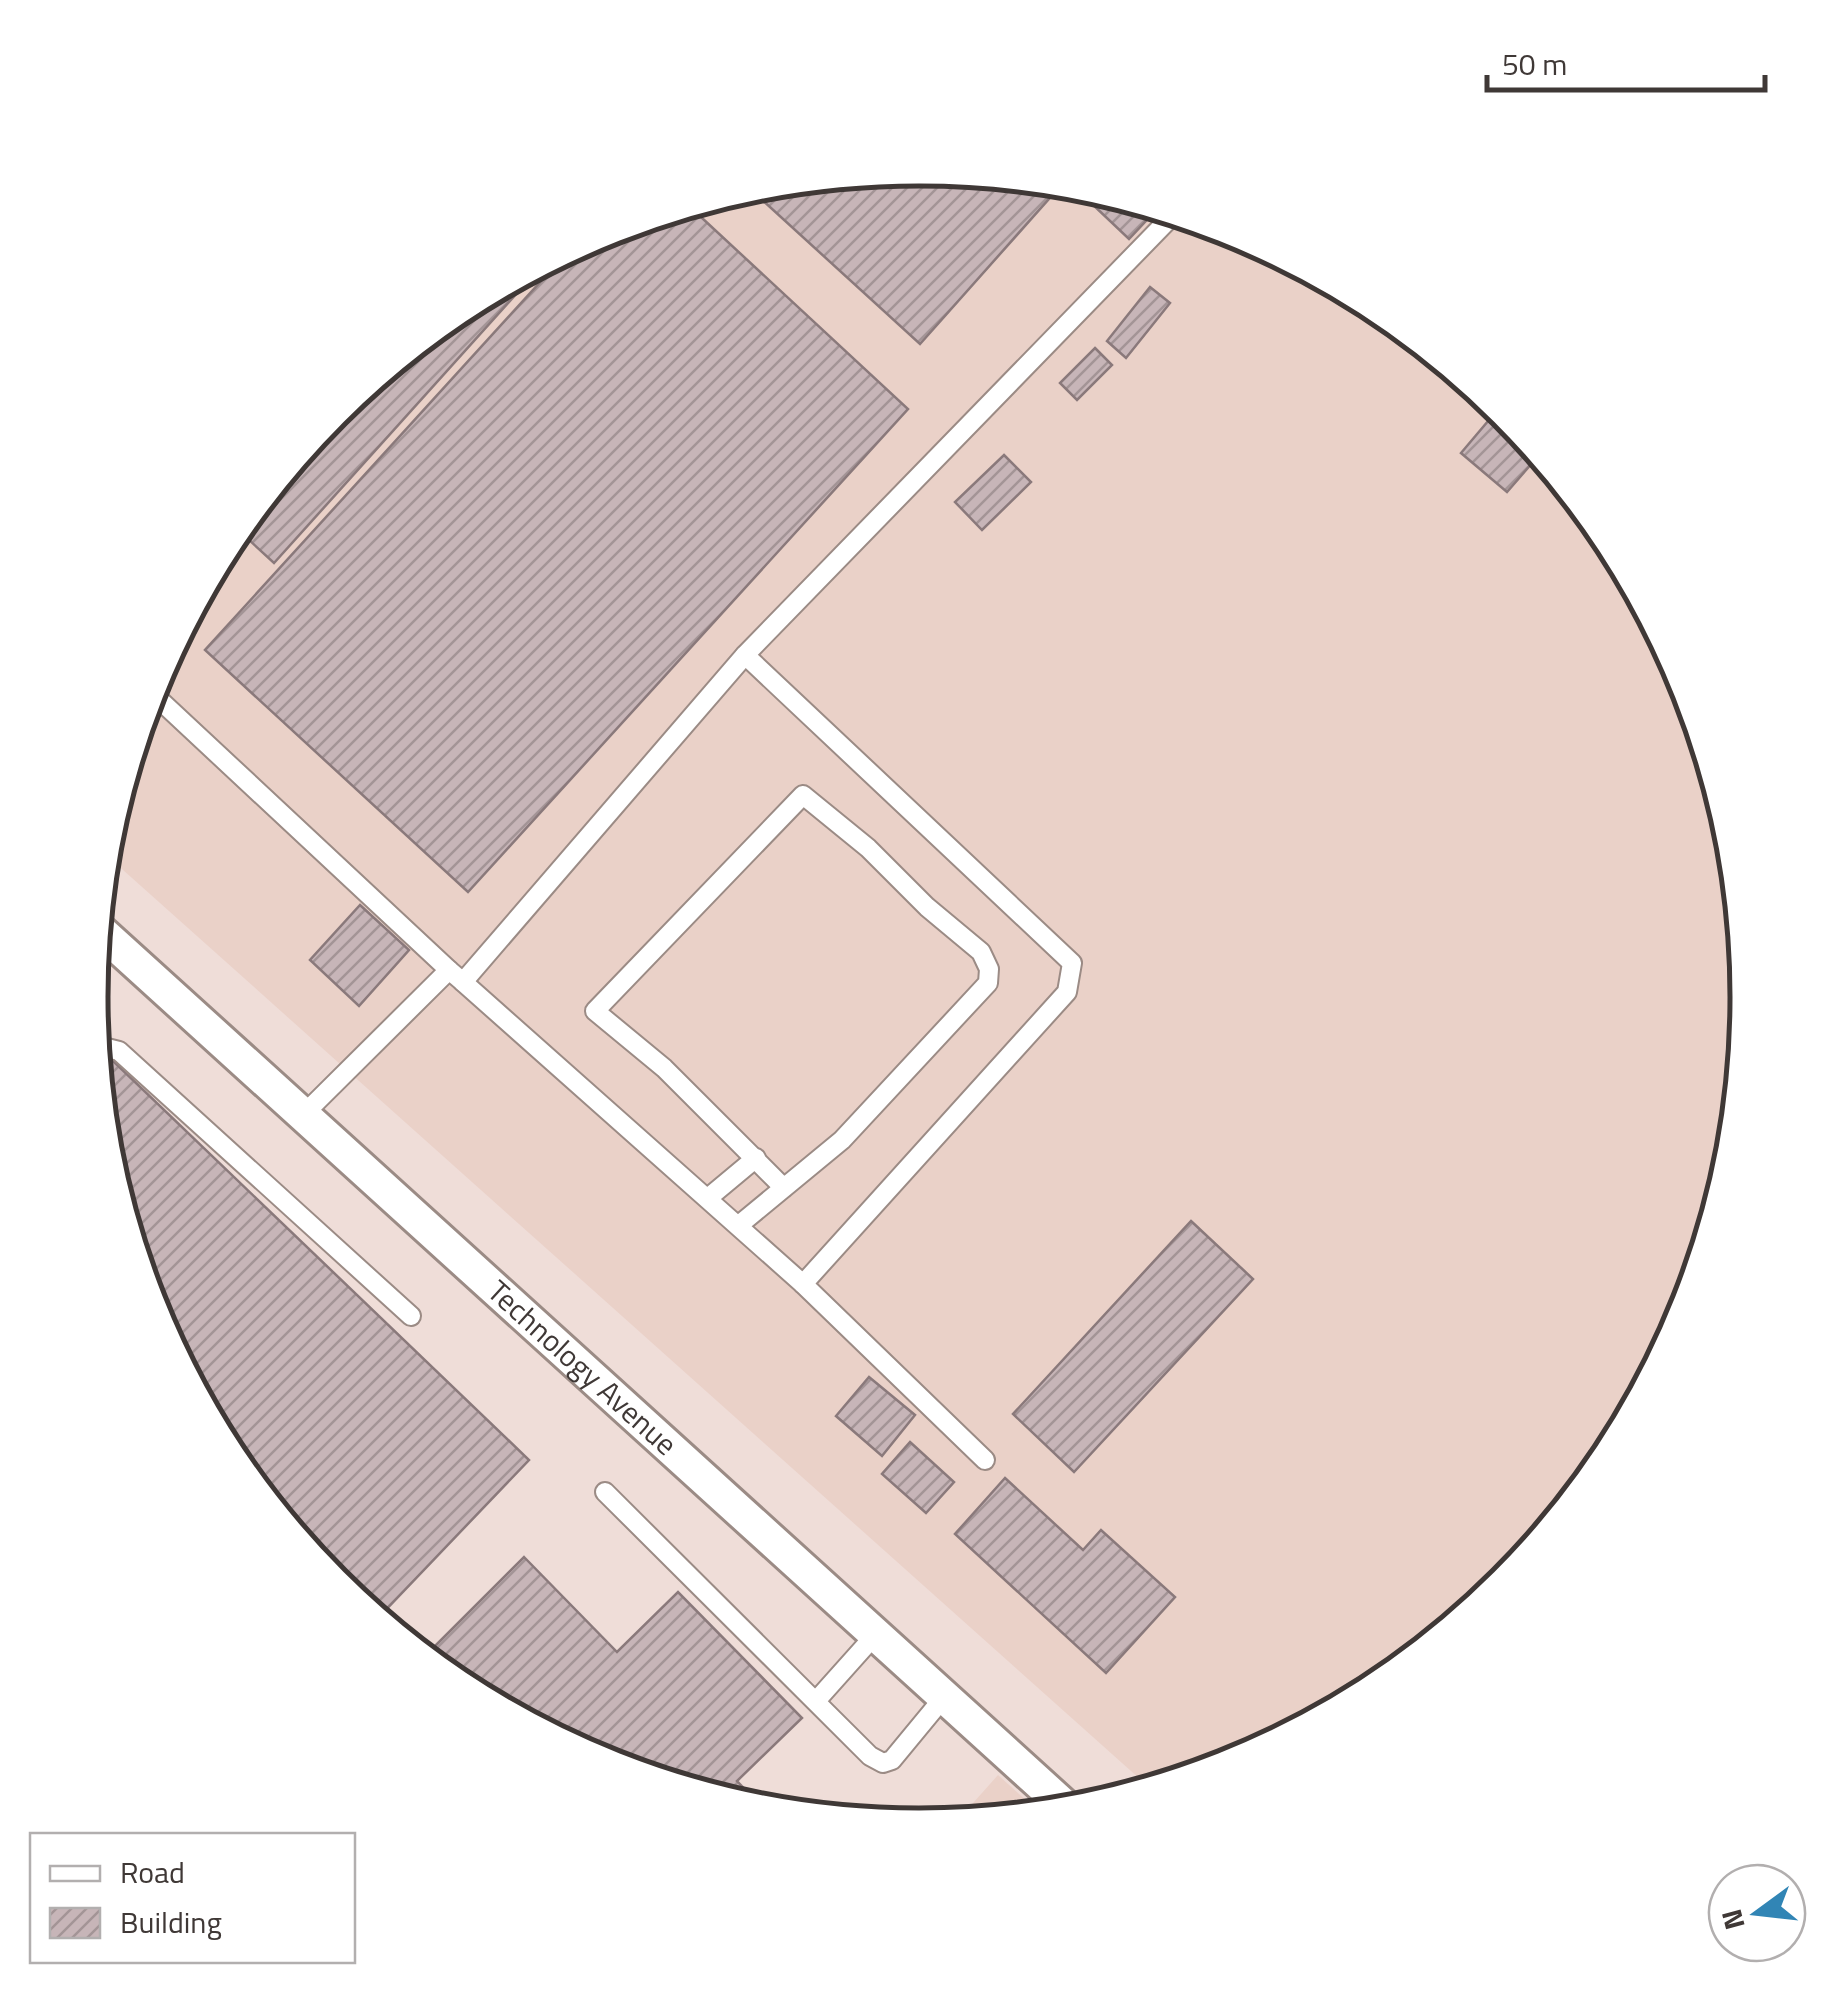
<svg xmlns="http://www.w3.org/2000/svg" width="1837" height="1993" font-family="'Titillium Web',sans-serif">
<style>
.built{fill:#ead1c8}
.building{fill:url(#building-hatch);stroke:#8a797b;stroke-width:2.5}
.lines{fill:none;stroke-linecap:round;stroke-linejoin:round}
.service-casing{stroke:#9b8b85;stroke-width:22}
.minor-casing{stroke:#9b8b85;stroke-width:38}
.service{stroke:#fff;stroke-width:18}
.minor{stroke:#fff;stroke-width:32}
.labels{text-anchor:middle;stroke-width:9;stroke-linejoin:round;paint-order:stroke}
.street-label{font-size:30px;fill:#3f3836;stroke:#fff}
.rim{fill:none;stroke:#3f3836;stroke-width:5}
</style>
<defs>
<pattern id="building-hatch" width="6" height="6" patternUnits="userSpaceOnUse" patternTransform="scale(2.5)"><rect width="6" height="6" fill="#c7b5b8"/><path d="M-1 1l2-2M0 6l6-6M5 7l2-2" fill="none" stroke="#a39496"/></pattern>
</defs>
<rect width="100%" height="100%" fill="#efddd8"/>
<g class="built">
<path d="M919,168L1081,184L1236,231L1379,308L1505,411L1608,537L1684,680L1731,835L1747,997L1731,1159L1684,1314L1607,1457L1504,1583L1378,1686L1235,1762L1150,1788L104,853L106,834L153,679L230,536L333,410L459,307L602,231L757,184Z"/>
<path d="M998,1775L1040,1813L957,1821Z"/>
</g>
<g class="building">
<path d="M919,168L1064,182L920,344L748,187Z"/>
<path d="M1070,183L1081,184L1158,208L1129,239Z"/>
<path d="M688,205L908,409L468,892L205,650L573,246L602,231Z"/>
<path d="M546,261L274,563L236,528L333,410L459,307Z"/>
<path d="M1150,287L1170,303L1126,358L1107,341Z"/>
<path d="M1095,348L1112,365L1077,400L1060,383Z"/>
<path d="M1500,407L1540,454L1507,492L1461,453Z"/>
<path d="M1004,455L1031,482L982,530L955,502Z"/>
<path d="M360,905L409,950L359,1006L310,960Z"/>
<path d="M112,1060L529,1460L377,1619L332,1582L229,1456L153,1313L106,1158L98,1075Z"/>
<path d="M1191,1221L1253,1279L1074,1472L1013,1414Z"/>
<path d="M869,1377L915,1415L882,1456L836,1416Z"/>
<path d="M910,1442L954,1482L926,1513L882,1474Z"/>
<path d="M1005,1478L1083,1550L1101,1530L1175,1597L1106,1673L955,1534Z"/>
<path d="M524,1557L617,1652L678,1592L802,1718L737,1781L765,1810L601,1762L458,1685L424,1657Z"/>
</g>
<g class="lines">
<g class="service-casing">
<g id="service">
<path d="M745,655L1072,963L1067,992L803,1284"/>
<path d="M150,691L449,970"/>
<path d="M463,982L803,1284L985,1460"/>
<path d="M95,1050L103,1047L119,1051L411,1316"/>
<path d="M303,1115L449,970L463,982L745,655L1175,213"/>
<path d="M708,1198L756,1158"/>
<path d="M739,1225L842,1140L988,983L989,969L981,952L927,907L868,848L803,795L595,1011L664,1068L784,1188"/>
<path d="M605,1492L870,1756L883,1763L892,1760L944,1697"/>
<path d="M816,1701L875,1635"/>
</g>
</g>
<g class="minor-casing">
<g id="minor">
<path id="s1" d="M97,928L1069,1810"/>
</g>
</g>
<use href="#service" class="service"/>
<use href="#minor" class="minor"/>
</g>
<g class="labels">
<g class="street-label">
<text dy="10" stroke="none"><textPath href="#s1" startOffset="655">Technology Avenue</textPath></text>
</g>
</g>
<path d="M0 0H1837V1993H0ZM108 997a811 811 0 1 1 1622 0a811 811 0 1 1-1622 0Z" fill="#fff" fill-rule="evenodd"/>
<path class="rim" d="M108 997a811 811 0 1 1 1622 0a811 811 0 1 1-1622 0Z"/>
<rect x="30" y="1833" width="325" height="130" fill="#ffffff" stroke="#b2afaf" stroke-width="2.5"/>
<rect x="50" y="1866" width="50" height="15" fill="#ffffff" stroke="#b2afaf" stroke-width="2.5"/>
<text x="120" y="1883" font-size="30" fill="#3f3836">Road</text>
<rect x="50" y="1908" width="50" height="30" fill="url(#building-hatch)" stroke="#b2afaf" stroke-width="2.5"/>
<text x="120" y="1933" font-size="30" fill="#3f3836">Building</text>
<g transform="translate(1757 1913) rotate(255)"><circle r="48" fill="#ffffff" stroke="#b2afaf" stroke-width="2.5"/>
<path d="M0-8L18 38L0 25L-18 38Z" fill="#3185b5"/>
<text y="-15" font-size="28" font-weight="bold" text-anchor="middle" fill="#3f3836">N</text>
</g>
<path d="M1487 75v15h278v-15" fill="none" stroke="#3f3836" stroke-width="5"/>
<text x="1502" y="75" font-size="30" fill="#3f3836" stroke="#ffffff" stroke-width="8" paint-order="stroke">50 m</text>
</svg>
